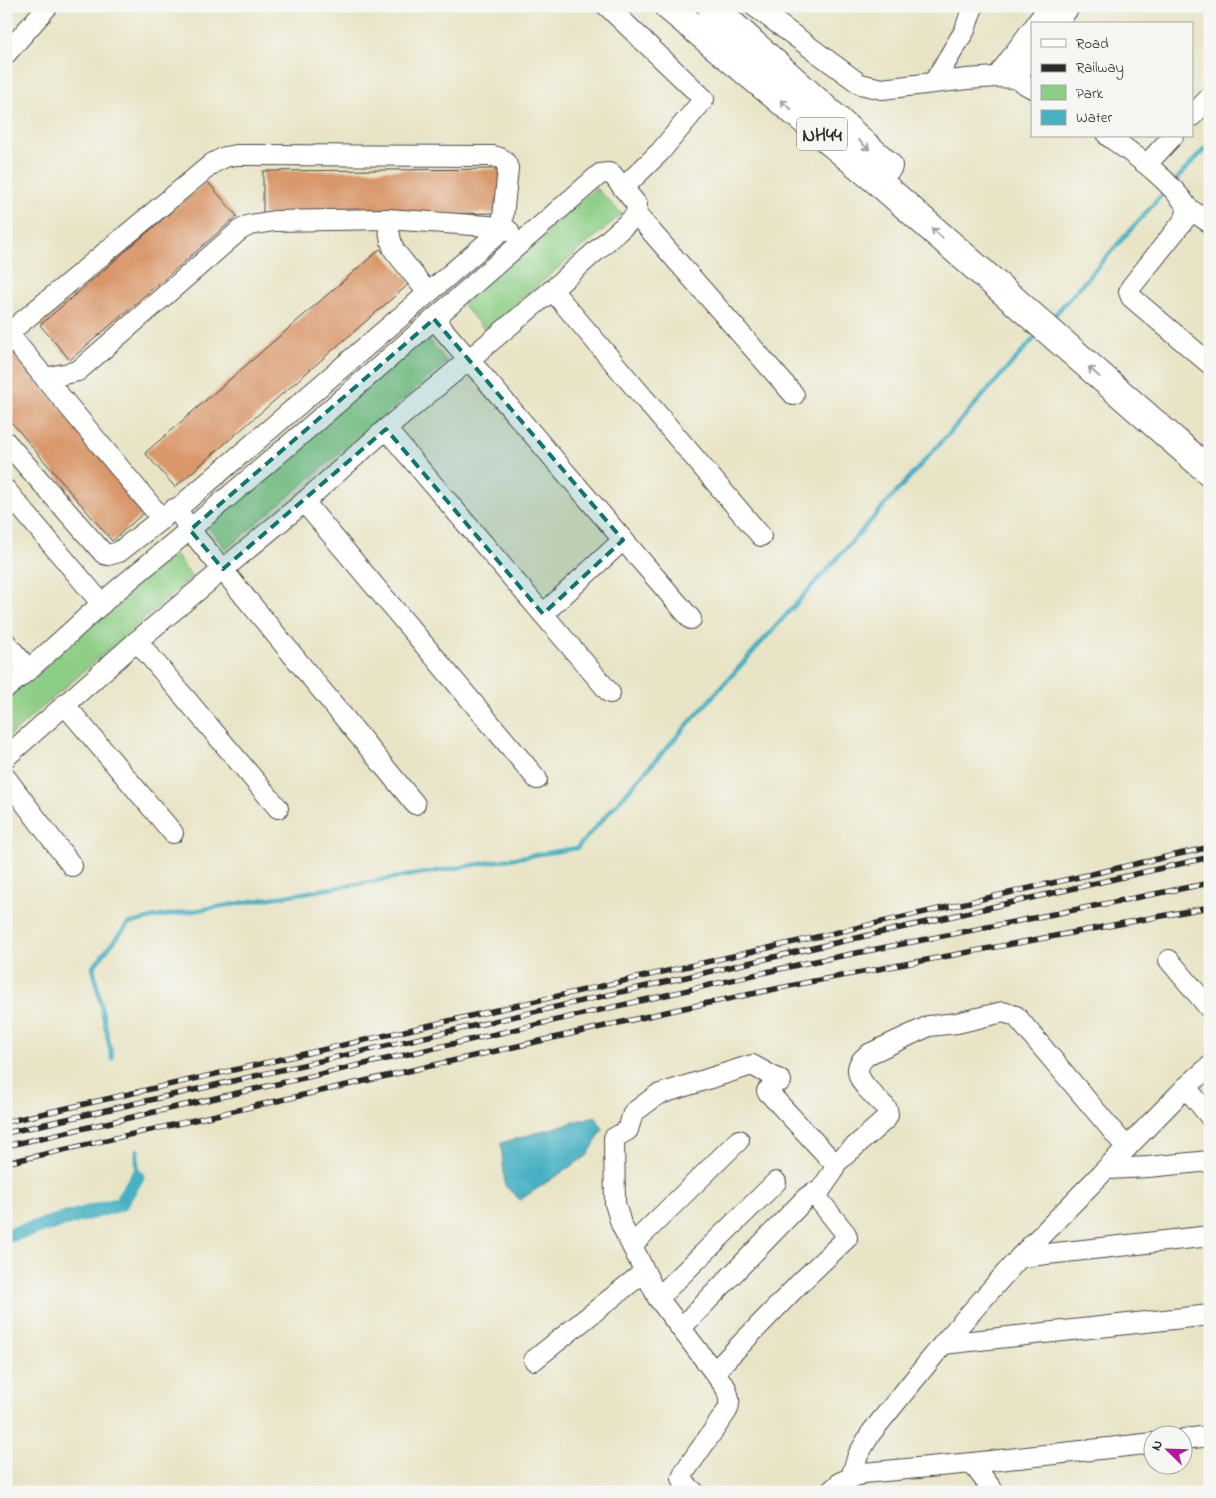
<svg xmlns="http://www.w3.org/2000/svg" width="1216" height="1498" font-family="'Indie Flower',sans-serif">
<style>
.green{fill:#8dce86;stroke:#5c7c58}
.water{fill:#46b1c3;stroke:#386e77}
.lines{fill:none;stroke-linecap:round;stroke-linejoin:round}
.stream{stroke:#46b1c3;stroke-width:4.5}
.canal{stroke:#46b1c3;stroke-width:15}
.building{fill:#d9976b}
.minor-casing{stroke:#484742;stroke-width:22}
.highway-casing{stroke:#484742;stroke-width:30}
.minor{stroke:#fff;stroke-width:20}
.highway{stroke:#fff;stroke-width:28}
.rail-casing{stroke:#2b2b2b;stroke-width:5.5}
.rail{stroke:#f6f6f2;stroke-width:4;stroke-dasharray:11;stroke-linecap:butt}
.oneway{stroke:#a0a0a0}
.marked{fill:#0f766e;fill-opacity:0.2;stroke:#0f766e;stroke-width:4;stroke-dasharray:10 6;stroke-linejoin:round}
.labels{text-anchor:middle;stroke-width:4;stroke-linejoin:round;paint-order:stroke}
.shield{fill:#f6f6f2;stroke:#686867;stroke-width:1}
.shield-label{font-size:19px;font-weight:bold;fill:#2b2b2b}
</style>
<rect width="100%" height="100%" fill="#f6f6f2"/>
<filter id="ink" filterUnits="userSpaceOnUse"><feTurbulence type="fractalNoise" baseFrequency=".02" numOctaves="2"/><feDisplacementMap in="SourceGraphic" scale="10" xChannelSelector="R" yChannelSelector="G"/><feConvolveMatrix kernelMatrix="1 2 1 2 8 2 1 2 1" color-interpolation-filters="sRGB"/></filter>
<filter id="wash" filterUnits="userSpaceOnUse"><feTurbulence type="fractalNoise" baseFrequency=".0096" numOctaves="4" result="noise"/><feDisplacementMap in="SourceGraphic" scale="20" xChannelSelector="R" yChannelSelector="G"/><feGaussianBlur stdDeviation="1.12" result="paint"/><feColorMatrix in="noise" values="0 0 0 0 0 0 0 0 0 0 0 0 0 0 0 0 0 1.4 0 .05"/><feComposite in="paint" operator="in"/></filter>
<g filter="url(#wash)">
<rect width="100%" height="100%" fill="#e9e4c6"/>
<g class="green">
<path d="M596,188L622,214L485,330L462,304Z"/>
<path d="M426,336L447,362L226,549L205,523Z"/>
<path d="M173,552L192,577L6,739V690Z"/>
</g>
<path class="water" d="M595,1116L603,1129L588,1155L520,1200L505,1186L501,1143Z"/>
<g class="lines">
<g class="stream">
<path d="M1174,182L1210,143"/>
<path d="M1051,319L1167,189"/>
<path d="M112,1058L93,967L128,924L156,917L577,848L1039,333"/>
<path d="M137,1150V1177"/>
</g>
<path class="canal" d="M6,1236L120,1204L137,1177"/>
</g>
<g id="blocks">
<g class="building">
<path d="M503,169V213L263,215V171Z"/>
<path d="M207,181L237,216L70,360L40,325Z"/>
<path d="M380,249L410,283L175,487L145,453Z"/>
<path d="M6,345L147,510L112,541L6,416Z"/>
</g>
</g>
</g>
<g filter="url(#ink)">
<use href="#blocks" fill-opacity="0" stroke="#484742" stroke-width="1"/>
<g class="lines">
<g class="minor-casing">
<g id="minor">
<path d="M607,6L704,99L660,152L623,188"/>
<path d="M754,6L860,84L882,89L967,79L997,77L1015,78L1032,88"/>
<path d="M1036,24L1049,6"/>
<path d="M1057,24L1070,6"/>
<path d="M6,54L48,6"/>
<path d="M997,77L1032,29"/>
<path d="M1015,78L1032,56"/>
<path d="M934,82L965,30L973,6"/>
<path d="M1192,116L1210,97"/>
<path d="M1108,136C1137,157 1168,178 1188,208L1185,219L1131,287L1129,292L1131,297L1210,364"/>
<path d="M1147,164L1173,136"/>
<path d="M1188,208L1210,223"/>
<path d="M636,214L794,395"/>
<path d="M387,219L391,241L394,250L428,293"/>
<path d="M552,290L761,536"/>
<path d="M434,319L691,619"/>
<path d="M45,378L78,371L240,230L250,225L274,221L387,219L502,227L509,231"/>
<path d="M386,429L610,693"/>
<path d="M6,442L104,554L108,555L119,552L174,509H177L190,530L415,804"/>
<path d="M6,490L102,604"/>
<path d="M304,502L537,779"/>
<path d="M162,519L11,337L12,330L213,163L225,157L236,155L493,156C501,158 505,159 508,168L502,227L498,233L177,509"/>
<path d="M543,614L623,540"/>
<path d="M137,641L278,808"/>
<path d="M6,643L29,670"/>
<path d="M6,688C47,656 83,619 122,586C284,452 441,312 600,174L608,173L612,174L637,205L636,214L632,219L552,290L386,429L304,502L137,641L6,757"/>
<path d="M65,705L173,833"/>
<path d="M6,778L72,866"/>
<path d="M1169,960L1210,1009"/>
<path d="M1186,1087L1210,1117"/>
<path d="M835,1164L886,1119L888,1115L887,1109C872,1092 842,1073 869,1054L929,1026L957,1023L1003,1012L1016,1016L1127,1148"/>
<path d="M1107,1169L1148,1167L1210,1161"/>
<path d="M632,1245L739,1140"/>
<path d="M1020,1257L1210,1236"/>
<path d="M658,1298L776,1182"/>
<path d="M681,1328L807,1197L813,1193L819,1192"/>
<path d="M943,1344L1210,1315"/>
<path d="M534,1360L644,1272"/>
<path d="M714,1372L801,1282L847,1238L846,1234L819,1200V1192L833,1172L835,1164L767,1091"/>
<path d="M1184,1439L1210,1436"/>
<path d="M972,1463L994,1492"/>
<path d="M851,1477L858,1455L871,1433L943,1344L1020,1257L1186,1087L1210,1066"/>
<path d="M694,1492L684,1483L682,1478L685,1471L727,1411C731,1403 729,1397 726,1388L658,1298L621,1224L615,1203L614,1138L628,1130L633,1113L657,1095L752,1065L781,1081"/>
<path d="M830,1492L841,1482L863,1473L972,1463L1154,1443"/>
</g>
</g>
<g class="highway-casing">
<g id="highway">
<path d="M668,6L881,184L1210,472"/>
<path d="M711,6L888,166"/>
</g>
</g>
<use href="#minor" class="minor"/>
<use href="#highway" class="highway"/>
<g class="rail-casing">
<g id="rail">
<path d="M6,1122L1210,847"/>
<path d="M6,1133L1210,857"/>
<path d="M6,1146L806,963L1210,883"/>
<path d="M6,1163L684,1008L809,982L1210,907"/>
</g>
</g>
<use href="#rail" class="rail"/>
</g>
<defs><path id="oneway-shaft" d="M-6 0H5M1.5-3L5.5 0L1.5 3" fill="none" stroke-width="1.6" stroke-linecap="round" stroke-linejoin="round" transform="scale(1.25)"/></defs>
<g class="oneway">
<use href="#oneway-shaft" transform="translate(786 105) rotate(-140)"/>
<use href="#oneway-shaft" transform="translate(864 145) rotate(42)"/>
<use href="#oneway-shaft" transform="translate(937 233) rotate(-138)"/>
<use href="#oneway-shaft" transform="translate(1094 372) rotate(-139)"/>
</g>
</g>
<path class="marked" d="M434,319L623,540L543,614L386,429L223,569L190,530Z"/>
<g class="labels">
<rect class="shield" x="797" y="117.5" width="50" height="33" rx="4"/>
<g class="shield-label">
<text x="822" y="141">NH44</text>
</g>
</g>
<rect width="1216" height="1498" fill="none" stroke="#f6f6f2" stroke-width="25"/>
<rect x="1031" y="22" width="162" height="115" fill="#f6f6f2" stroke="#a5a5a2"/>
<rect x="1041" y="39" width="25" height="8" fill="#ffffff" stroke="#a5a5a2"/>
<text x="1076" y="48" font-size="15" fill="#2b2b2b">Road</text>
<rect x="1041" y="64" width="25" height="8" fill="#2b2b2b" stroke="#a5a5a2"/>
<text x="1076" y="72" font-size="15" fill="#2b2b2b">Railway</text>
<rect x="1041" y="85" width="25" height="15" fill="#8dce86" stroke="#a5a5a2"/>
<text x="1076" y="98" font-size="15" fill="#2b2b2b">Park</text>
<rect x="1041" y="110" width="25" height="15" fill="#46b1c3" stroke="#a5a5a2"/>
<text x="1076" y="122" font-size="15" fill="#2b2b2b">Water</text>
<g transform="translate(1168 1450) rotate(293)"><circle r="24" fill="#f6f6f2" stroke="#a5a5a2"/>
<path d="M0-4L9 19L0 12L-9 19Z" fill="#b5179e"/>
<text y="-8" font-size="14" font-weight="bold" text-anchor="middle" fill="#2b2b2b">N</text>
</g>
</svg>
